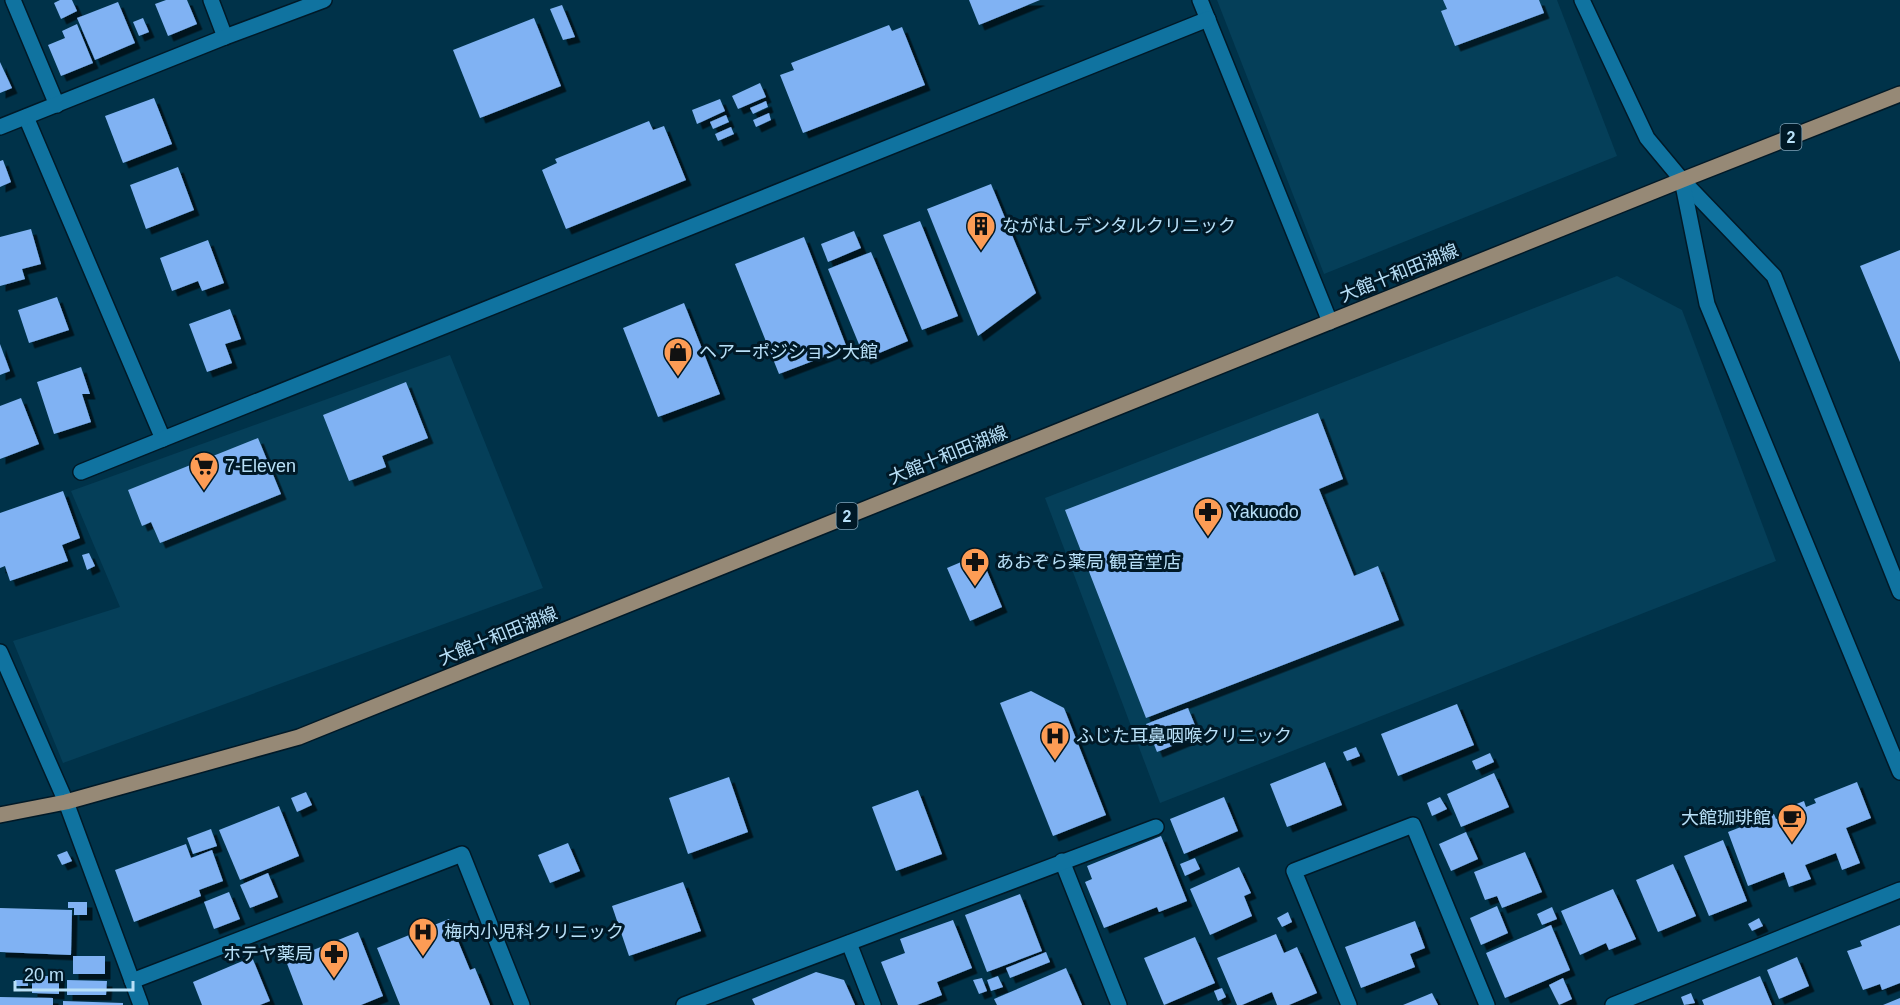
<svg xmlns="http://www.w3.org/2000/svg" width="1900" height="1005" font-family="Arial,'Noto Sans JP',sans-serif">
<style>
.built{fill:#053f59}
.building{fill:#80b2f3;filter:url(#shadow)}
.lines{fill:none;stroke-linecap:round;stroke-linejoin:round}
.minor-casing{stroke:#001927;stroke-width:18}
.major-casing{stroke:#001927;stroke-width:18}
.minor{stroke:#1073a0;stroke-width:15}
.major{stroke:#968976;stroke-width:15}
.labels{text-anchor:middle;stroke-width:6;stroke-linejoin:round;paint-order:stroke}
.shield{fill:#001927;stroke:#81a4b9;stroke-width:1.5}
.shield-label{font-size:16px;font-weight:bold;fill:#b8e0f8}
.poi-label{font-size:18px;fill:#b8e0f8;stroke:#001927;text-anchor:start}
.street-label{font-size:18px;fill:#b8e0f8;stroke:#001927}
</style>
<defs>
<filter id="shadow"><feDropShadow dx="5.5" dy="5.5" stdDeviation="0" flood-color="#0009"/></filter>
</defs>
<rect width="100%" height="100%" fill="#003249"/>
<g class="built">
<path d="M1217,0H1557L1617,156L1324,274Z"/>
<path d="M1617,276L1682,310L1776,561L1160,803L1045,498Z"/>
<path d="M450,355L543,588L63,763L13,641L120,607L71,491Z"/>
</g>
<g class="building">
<path d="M60,0H72L77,11L61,19L54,3Z"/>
<path d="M166,0H187L197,24L168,36L155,4Z"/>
<path d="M969,0H1040L979,25Z"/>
<path d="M1443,0H1539L1544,13L1455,46L1441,11L1447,9Z"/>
<path d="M118,2L135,43L95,60L77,18Z"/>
<path d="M562,5L575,37L563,40L550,9Z"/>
<path d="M143,18L149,32L139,36L133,22Z"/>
<path d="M534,18L561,86L480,118L453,50Z"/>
<path d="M77,24L93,63L61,76L48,45L65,38L62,31Z"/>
<path d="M889,25L892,31L902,27L925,85L803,133L780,75L794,70L791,63Z"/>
<path d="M0,62L12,88L0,93Z"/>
<path d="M760,83L766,97L738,109L732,96Z"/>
<path d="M154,98L172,144L123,163L105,116Z"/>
<path d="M720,99L725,111L697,124L692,110Z"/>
<path d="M766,101L768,107L753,114L750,108Z"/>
<path d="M769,113L771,120L756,127L753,120Z"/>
<path d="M726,115L729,122L713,129L710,122Z"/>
<path d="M649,121L653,130L664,126L686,180L566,229L542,170L557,163L555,159Z"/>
<path d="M731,127L734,134L718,141L715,134Z"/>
<path d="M3,160L11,182L0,187V161Z"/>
<path d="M178,167L194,210L146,229L130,185Z"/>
<path d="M991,184L1036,293L978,336L927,209Z"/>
<path d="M920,221L958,316L922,330L883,235Z"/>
<path d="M31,229L41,264L22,269L25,279L0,286V237Z"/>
<path d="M854,231L861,248L828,262L821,244Z"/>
<path d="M804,237L847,348L779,374L735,264Z"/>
<path d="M208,240L224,283L202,291L198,281L172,291L160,258Z"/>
<path d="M1900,250V362L1860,266Z"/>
<path d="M871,252L908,341L865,359L828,269Z"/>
<path d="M57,297L69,330L29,343L18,310Z"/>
<path d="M684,303L720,394L658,417L623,328Z"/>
<path d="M230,309L241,339L225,344L232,363L207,372L189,324Z"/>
<path d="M0,344L10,371L0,375Z"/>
<path d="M81,367L90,394H82L91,422L54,434L37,382Z"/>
<path d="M406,382L428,438L382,456L386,467L349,481L323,415Z"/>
<path d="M21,398L39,444L0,459V406Z"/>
<path d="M1318,413L1343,479L1319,489L1354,576L1378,566L1399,620L1146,718L1065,510Z"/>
<path d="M258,438L281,494L160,543L151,522L142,526L128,490Z"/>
<path d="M63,491L80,538L62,545L68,561L10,581L5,566L0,568V513Z"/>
<path d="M89,553L95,566L87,570L82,555Z"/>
<path d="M980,554L1002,607L970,621L947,568Z"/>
<path d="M1031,691L1064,708L1106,815L1053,836L1000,703Z"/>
<path d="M1457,704L1474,745L1398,776L1381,734Z"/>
<path d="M1188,708L1199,735L1157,752L1146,724Z"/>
<path d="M1356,747L1360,756L1347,761L1343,752Z"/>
<path d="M1490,753L1494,762L1476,770L1472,761Z"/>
<path d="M1325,762L1342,805L1287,827L1270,784Z"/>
<path d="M1494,773L1509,807L1461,827L1447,794Z"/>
<path d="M729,777L748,832L688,854L669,798Z"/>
<path d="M1857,782L1871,818L1846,828L1860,863L1842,870L1836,853L1805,865L1811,879L1789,887L1784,872L1748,886L1728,832L1774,814L1776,819L1786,815L1784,809L1804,801L1806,807L1816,803L1814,799Z"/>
<path d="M918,790L942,854L896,871L872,807Z"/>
<path d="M306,792L312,805L297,812L291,798Z"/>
<path d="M1224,797L1238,831L1184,854L1170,819Z"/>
<path d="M1440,797L1447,809L1432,816L1427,803Z"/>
<path d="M279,806L299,856L240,880L219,830Z"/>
<path d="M211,829L217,846L193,854L187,838Z"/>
<path d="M1466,832L1478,859L1451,871L1439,844Z"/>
<path d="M1161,836L1187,901L1159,912L1157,907L1104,928L1085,882L1092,879L1087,866Z"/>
<path d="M1723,840L1747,901L1709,916L1684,856Z"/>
<path d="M568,843L580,871L550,883L538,855Z"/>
<path d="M186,844L191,858L212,850L223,881L199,890L201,896L134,922L115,870Z"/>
<path d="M67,851L72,861L62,865L57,855Z"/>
<path d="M1525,852L1542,892L1502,908L1497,896L1485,900L1474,872Z"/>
<path d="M1195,858L1200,869L1185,876L1180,864Z"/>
<path d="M1673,864L1696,916L1658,932L1636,880Z"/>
<path d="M1239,867L1251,893L1244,896L1252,916L1210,935L1190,889Z"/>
<path d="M268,873L278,897L250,908L240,885Z"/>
<path d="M683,882L701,931L629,956L612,906Z"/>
<path d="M1613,889L1636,939L1609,950L1606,943L1580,955L1561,911Z"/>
<path d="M229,892L240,919L214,929L204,902Z"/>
<path d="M1020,894L1042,951L987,972L965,915Z"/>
<path d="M68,902H87V915H74V908H68Z"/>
<path d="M1497,906L1508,933L1481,945L1470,918Z"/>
<path d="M1552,907L1557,919L1542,925L1537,914Z"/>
<path d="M0,908L72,910L71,955L0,952Z"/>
<path d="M1288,912L1292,922L1282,927L1277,918Z"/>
<path d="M1759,918L1763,926L1752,931L1748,924Z"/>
<path d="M449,919L470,970L475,968L490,1005H400L377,948Z"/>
<path d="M953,920L972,968L937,982L942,995L917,1005H898L881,962L905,953L900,939Z"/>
<path d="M1415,921L1425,948L1410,954L1415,967L1361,988L1345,947Z"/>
<path d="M1551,925L1570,970L1505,998L1486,953Z"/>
<path d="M1900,925V983L1882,990L1880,984L1863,990L1847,951L1862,946L1860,941Z"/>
<path d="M358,932L383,996L361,1005H303L286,961Z"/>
<path d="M1276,934L1284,953L1297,947L1317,993L1289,1005H1277L1272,992L1242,1005H1237L1217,958Z"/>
<path d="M1195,937L1215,983L1164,1005L1144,958Z"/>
<path d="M1046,952L1050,962L1010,978L1006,968Z"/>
<rect x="73" y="956" width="32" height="18"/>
<path d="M252,957L270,1001L260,1005H202L193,982Z"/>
<path d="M1797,957L1809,986L1779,999L1767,970Z"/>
<path d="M1066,968L1082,1005H997L994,999Z"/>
<path d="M816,972L844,980L855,1005H755L752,999Z"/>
<path d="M32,976H59V994L32,993Z"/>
<path d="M998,976L1003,987L991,991L987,980Z"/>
<path d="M1760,976L1772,1005H1704L1702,1000Z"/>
<path d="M982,978L987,991L979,994L973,980Z"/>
<path d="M1563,978L1572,999L1559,1005L1549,985Z"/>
<rect x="15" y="980" width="13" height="6"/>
<path d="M67,980L107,981L106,995H67Z"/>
<path d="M1222,988L1226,997L1218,1001L1214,991Z"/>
<path d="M1432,993L1438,1005H1403Z"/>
<path d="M1691,993L1695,1003L1684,1005L1681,997Z"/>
<path d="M0,997L53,998V1005H0Z"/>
<path d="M1900,998V1005H1883Z"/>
<path d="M63,1001L123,1003V1005H63Z"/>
</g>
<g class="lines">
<g class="minor-casing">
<g id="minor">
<path d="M13,0L57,105"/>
<path d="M211,0L225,37"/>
<path d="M1200,0L1330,322"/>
<path d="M1582,0L1647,138L1682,180L1774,276L1900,592"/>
<path d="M26,117L163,439"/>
<path d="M0,127L225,37L324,0"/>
<path d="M1682,180L1707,304L1900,772"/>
<path d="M81,472L1208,19"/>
<path d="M0,652L66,802L141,1005"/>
<path d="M1062,861L1119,1005"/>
<path d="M849,943L873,1005"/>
<path d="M132,981L462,854L522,1005"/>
<path d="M684,1005L1156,827"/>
<path d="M1349,1005L1294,871L1413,825L1487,1005"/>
<path d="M1613,1005L1900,890"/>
</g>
</g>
<g class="major-casing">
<path id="major" d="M0,815L66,802L299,737L1682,180L1900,94"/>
</g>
<use href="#minor" class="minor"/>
<use href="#major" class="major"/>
</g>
<defs>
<g id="building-pin" transform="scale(1.5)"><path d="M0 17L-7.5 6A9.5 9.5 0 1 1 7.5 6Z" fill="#fd9c55" stroke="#001927"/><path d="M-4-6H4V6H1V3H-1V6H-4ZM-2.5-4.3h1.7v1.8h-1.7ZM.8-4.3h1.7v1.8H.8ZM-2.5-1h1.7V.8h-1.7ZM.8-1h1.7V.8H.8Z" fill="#111"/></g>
<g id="shop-pin" transform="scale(1.5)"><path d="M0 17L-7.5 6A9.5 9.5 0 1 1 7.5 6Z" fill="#fd9c55" stroke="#001927"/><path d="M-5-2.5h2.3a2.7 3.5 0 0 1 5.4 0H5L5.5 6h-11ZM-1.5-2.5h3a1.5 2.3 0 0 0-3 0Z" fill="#111"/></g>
<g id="supermarket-pin" transform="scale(1.5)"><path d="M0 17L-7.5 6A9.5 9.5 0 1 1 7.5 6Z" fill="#fd9c55" stroke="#001927"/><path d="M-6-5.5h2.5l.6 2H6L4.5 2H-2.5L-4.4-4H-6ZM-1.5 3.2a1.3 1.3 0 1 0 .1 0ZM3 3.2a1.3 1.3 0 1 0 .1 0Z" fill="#111"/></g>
<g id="pharmacy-pin" transform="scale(1.5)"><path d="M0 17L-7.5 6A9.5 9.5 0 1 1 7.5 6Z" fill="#fd9c55" stroke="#001927"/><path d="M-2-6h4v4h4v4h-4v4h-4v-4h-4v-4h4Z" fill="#111"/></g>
<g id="hospital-pin" transform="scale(1.5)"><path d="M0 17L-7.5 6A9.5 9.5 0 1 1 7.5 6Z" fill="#fd9c55" stroke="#001927"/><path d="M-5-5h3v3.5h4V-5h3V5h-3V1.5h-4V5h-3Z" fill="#111"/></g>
<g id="cafe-pin" transform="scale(1.5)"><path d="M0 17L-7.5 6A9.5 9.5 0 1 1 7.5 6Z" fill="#fd9c55" stroke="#001927"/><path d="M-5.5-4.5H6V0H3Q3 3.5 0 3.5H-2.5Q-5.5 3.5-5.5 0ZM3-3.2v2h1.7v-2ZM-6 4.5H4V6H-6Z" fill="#111"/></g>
</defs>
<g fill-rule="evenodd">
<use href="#building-pin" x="981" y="226"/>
<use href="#shop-pin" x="678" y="352"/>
<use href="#supermarket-pin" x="204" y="466"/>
<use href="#pharmacy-pin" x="1208" y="512"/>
<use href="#pharmacy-pin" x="975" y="562"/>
<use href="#hospital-pin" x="1055" y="736"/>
<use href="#cafe-pin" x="1792" y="818"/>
<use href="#hospital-pin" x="423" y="932"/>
<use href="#pharmacy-pin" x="334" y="954"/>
</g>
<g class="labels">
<g class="shield">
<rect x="1780.5" y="124" width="21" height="26" rx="4.5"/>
<rect x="836.5" y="503" width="21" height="26" rx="4.5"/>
</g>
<g class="shield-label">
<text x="1791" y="143">2</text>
<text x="847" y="522">2</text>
</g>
<g class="poi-label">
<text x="1002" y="232">ながはしデンタルクリニック</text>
<text x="699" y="358">ヘアーポジション大館</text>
<text x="225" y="472">7-Eleven</text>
<text x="1229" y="518">Yakuodo</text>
<text x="996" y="568">あおぞら薬局 観音堂店</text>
<text x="1076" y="742">ふじた耳鼻咽喉クリニック</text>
<text x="1771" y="824" text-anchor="end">大館珈琲館</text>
<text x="444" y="938">梅内小児科クリニック</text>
<text x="313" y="960" text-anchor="end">ホテヤ薬局</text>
</g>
<g class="street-label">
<text transform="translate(1399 273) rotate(-22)" y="6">大館十和田湖線</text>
<text transform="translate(948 455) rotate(-22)" y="6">大館十和田湖線</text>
<text transform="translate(498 636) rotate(-22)" y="6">大館十和田湖線</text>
</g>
</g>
<path d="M15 981v9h118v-9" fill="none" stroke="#b8e0f8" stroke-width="3"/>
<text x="24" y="981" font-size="18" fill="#b8e0f8" stroke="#001927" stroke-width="4.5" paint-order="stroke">20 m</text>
</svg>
